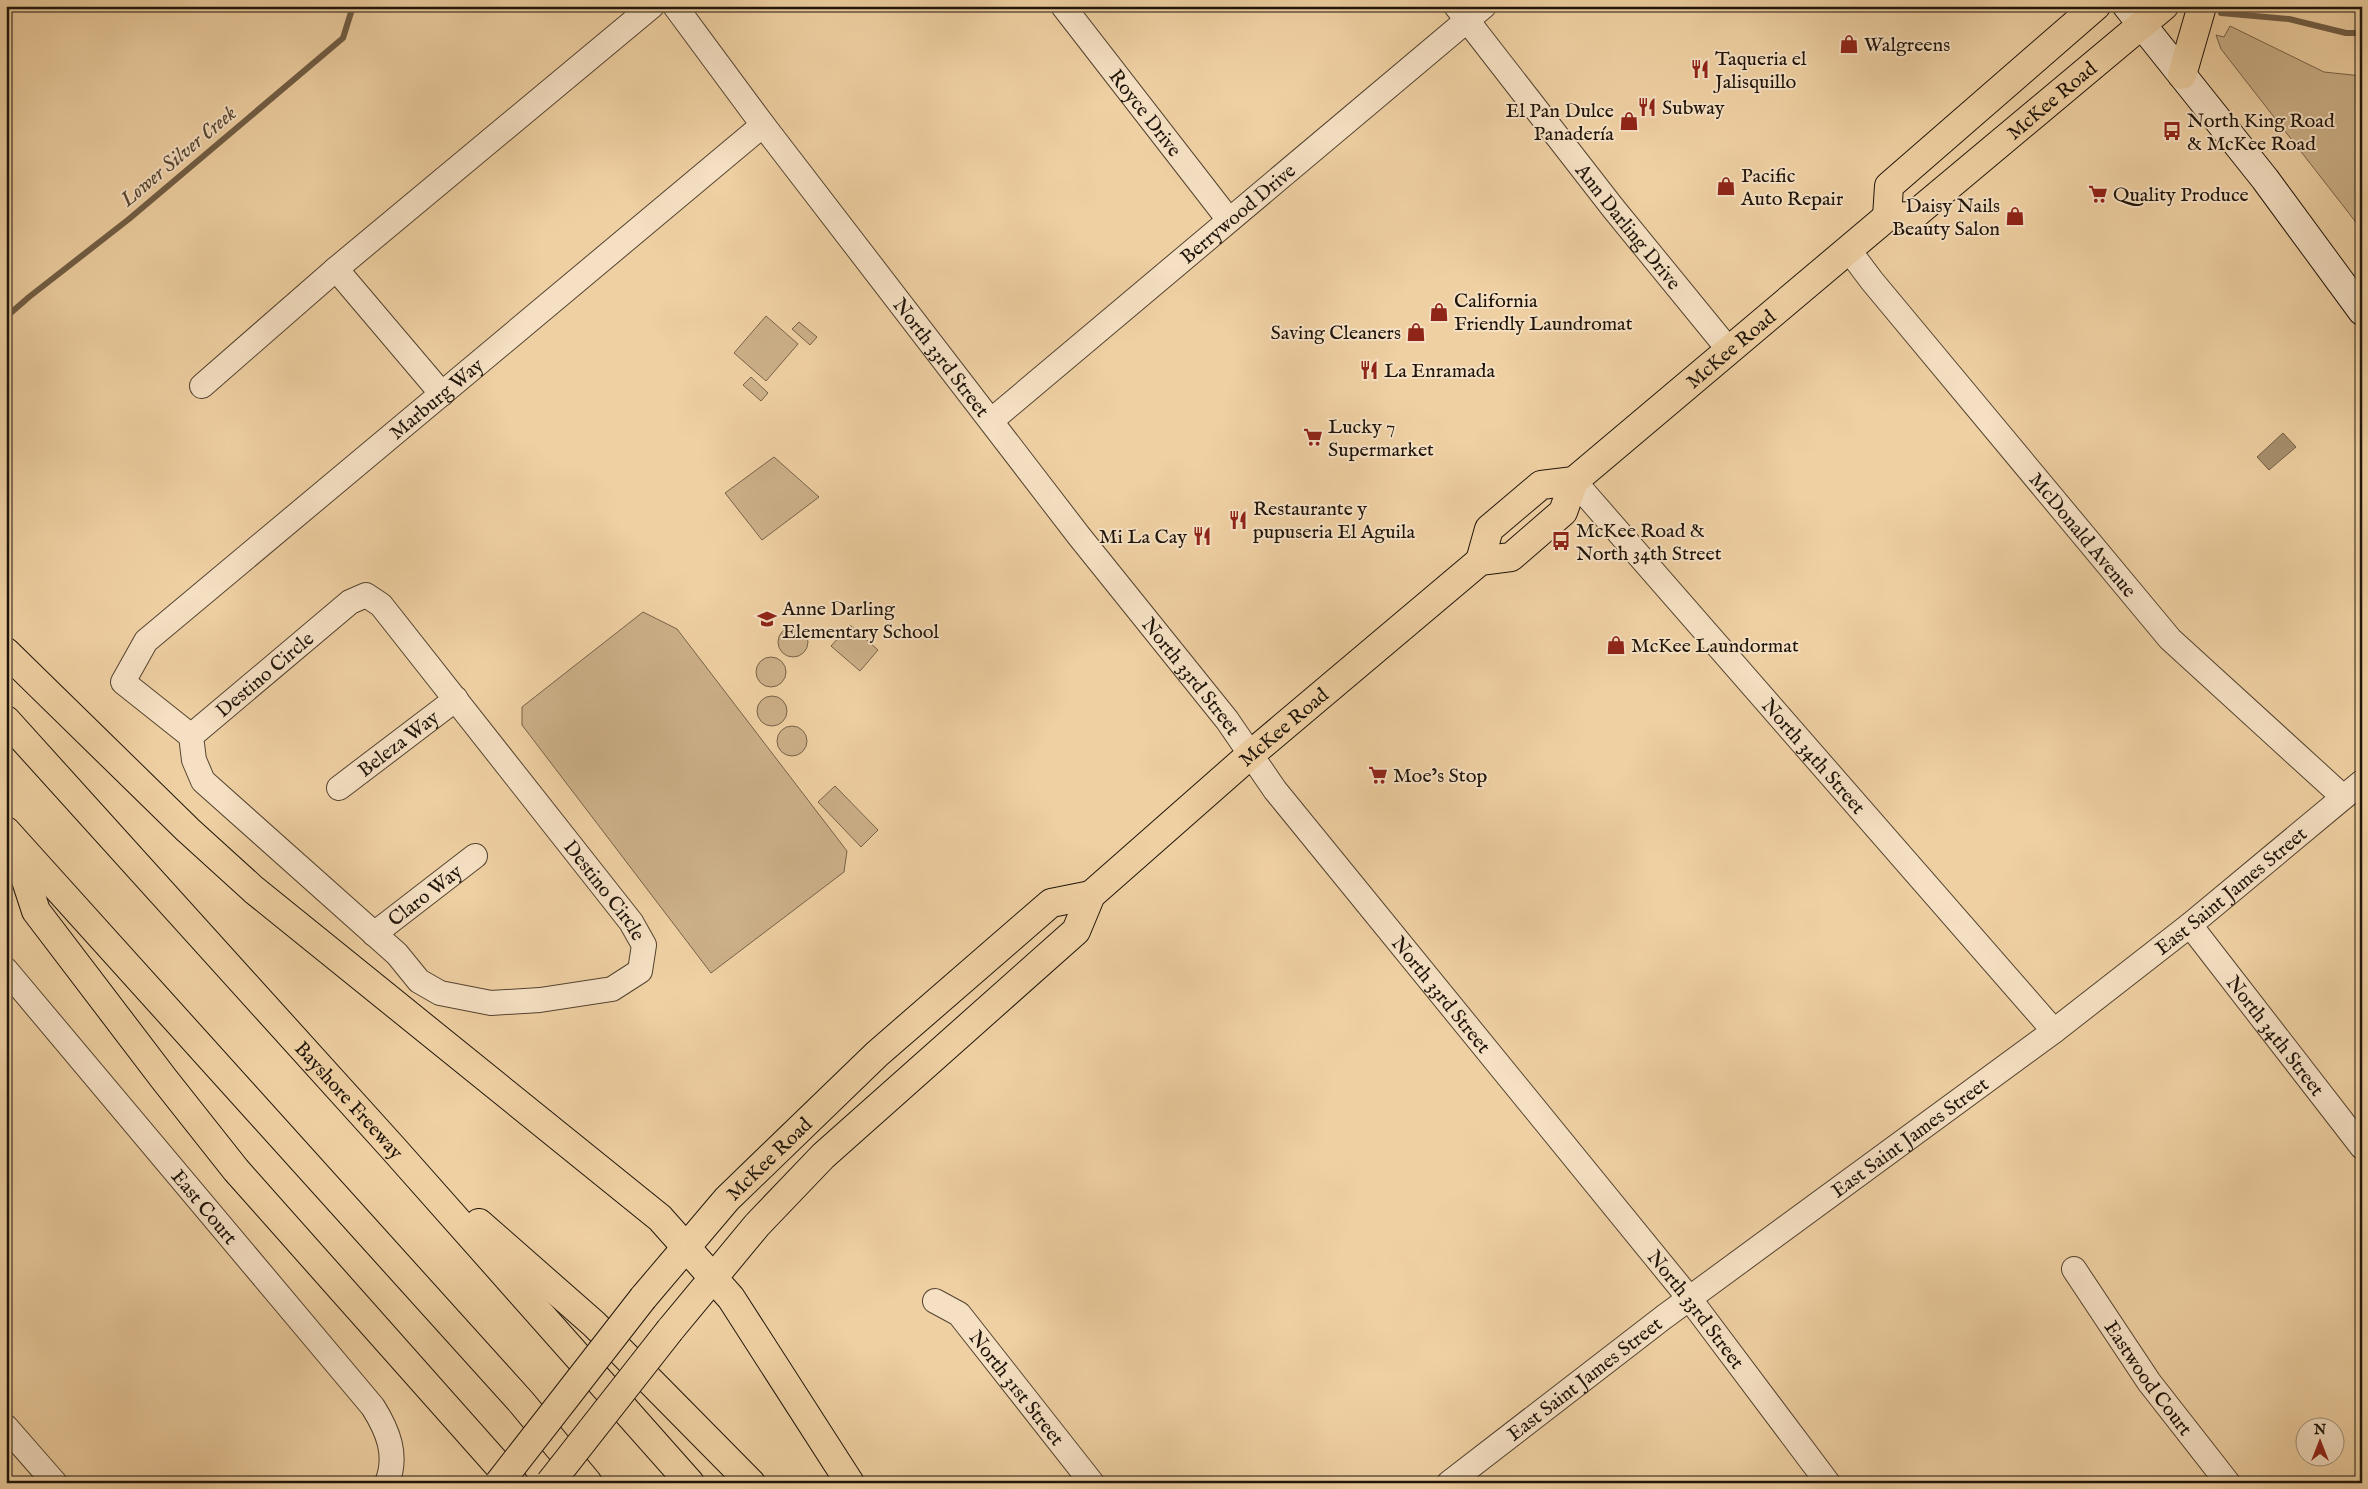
<svg xmlns="http://www.w3.org/2000/svg" width="2368" height="1489" font-family="'IM FELL English',serif">
<style>
.green{fill:#ccb088;stroke:#766249}
.water{fill:#a8906e;stroke:#715e46}
.lines{fill:none;stroke-linecap:round;stroke-linejoin:round}
.stream{stroke:#715e46;stroke-width:6}
.minor-casing{stroke:#534330;stroke-width:26}
.secondary-casing{stroke:#1f140a;stroke-width:30}
.primary-casing{stroke:#1f140a;stroke-width:30}
.motorway-casing{stroke:#1f140a;stroke-width:30}
.minor{stroke:#f5e0c3;stroke-width:24}
.secondary{stroke:#f5e0c3;stroke-width:28}
.primary{stroke:#efd0a2;stroke-width:28}
.motorway{stroke:#efd0a2;stroke-width:28}
.primary-bridge-casing{stroke:#1f140a;stroke-width:30;stroke-linecap:butt}
.primary-bridge{stroke:#efd0a2;stroke-width:28}
.labels{text-anchor:middle;stroke-width:4;stroke-linejoin:round;paint-order:stroke}
.poi-label{font-size:20px;fill:#1f140a;stroke:#f5e0c3;text-anchor:start}
.street-label{font-size:20px;fill:#1f140a;stroke:#f5e0c3}
.water-label{font-size:21px;font-style:italic;fill:#564632;stroke:#f5e0c3}
</style>
<rect width="100%" height="100%" fill="#efd0a2"/>
<filter id="stains"><feTurbulence type="fractalNoise" baseFrequency=".004" numOctaves="4"/><feColorMatrix values="0 0 0 0 .2 0 0 0 0 .09 0 0 0 0 .02 0 0 0 .5 -.17"/></filter>
<radialGradient id="worn" r=".72"><stop offset=".6" stop-color="#630" stop-opacity="0"/><stop offset="1" stop-color="#630" stop-opacity=".3"/></radialGradient>
<g class="green">
<path d="M2230,26L2324,72L2362,76V230L2221,49L2216,35L2224,37Z"/>
<path d="M766,316L798,344L766,381L734,353Z"/>
<path d="M799,322L817,337L810,345L792,329Z"/>
<path d="M751,377L768,393L761,401L743,385Z"/>
<path d="M774,457L819,497L762,540L725,493Z"/>
<path d="M643,612L677,629L847,851L844,872L711,973L522,725V707Z"/>
<path d="M850,625L878,650L860,671L831,646Z"/>
<circle cx="793" cy="642" r="15"/>
<circle cx="771" cy="672" r="15"/>
<circle cx="772" cy="711" r="15"/>
<circle cx="792" cy="741" r="15"/>
<path d="M835,786L878,830L861,847L818,802Z"/>
</g>
<path class="water" d="M2283,433L2296,447L2269,470L2257,457Z"/>
<g class="lines">
<g class="stream">
<path d="M2221,13L2289,19L2346,33H2362"/>
<path d="M6,317L29,297L129,219L343,38L353,6"/>
</g>
<g class="minor-casing">
<g id="minor">
<path id="s1" d="M675,6L763,125L1079,536L1227,720L1275,790L1689,1298L1828,1483"/>
<path id="s2" d="M1063,6L1229,220"/>
<path id="s3" d="M1456,6L1613,208L1729,350"/>
<path id="s4" d="M1848,249L1872,281L2170,639L2342,796"/>
<path d="M336,269L442,394"/>
<path d="M202,386L336,269L652,6"/>
<path id="s5" d="M992,420L1484,6"/>
<path id="s6" d="M1574,481L2054,1031"/>
<path id="s7" d="M191,736L350,602L366,595L381,605L631,922L644,945L640,971L612,989L540,1000L491,1003L440,993L419,981L397,954L203,781L194,760L191,736L123,682L146,641L763,125"/>
<path id="s8" d="M339,788L456,699"/>
<path id="s9" d="M2190,925L2362,1147"/>
<path id="s10" d="M374,934L475,856"/>
<path id="s11" d="M6,970L373,1407C388,1431 398,1455 387,1483"/>
<path id="s12" d="M2074,1269L2149,1382L2228,1483"/>
<path id="s13" d="M935,1301L959,1314L1092,1483"/>
<path d="M6,1427L55,1483"/>
<path id="s14" d="M1449,1483L1664,1317L2054,1031L2190,925L2362,782"/>
</g>
</g>
<g class="secondary-casing">
<path id="secondary" d="M2127,6L2265,179L2362,311"/>
</g>
<g class="primary-casing">
<g id="primary">
<path d="M2182,75L2202,6"/>
<path d="M1887,217L1889,186L2096,6"/>
<path d="M1480,561L1489,529L1541,485L1574,481"/>
<path id="s15" d="M643,1298L727,1199L877,1054L1051,903L1091,895"/>
<path id="s16" d="M670,1330L757,1225L823,1156L1076,931L1091,895L1250,755L1480,561L1511,557L1563,512L1574,481L1887,217L1913,216L2164,6"/>
</g>
</g>
<g class="motorway-casing">
<g id="motorway">
<path d="M6,652L188,830L254,890L660,1218L731,1298L850,1483"/>
<path id="s17" d="M6,720L392,1147L690,1483"/>
<path d="M6,831L522,1403L588,1483"/>
<path d="M15,847L36,911L164,1079L236,1170L514,1483"/>
<path d="M479,1223L594,1324L751,1483"/>
</g>
</g>
<use href="#minor" class="minor"/>
<use href="#secondary" class="secondary"/>
<use href="#primary" class="primary"/>
<use href="#motorway" class="motorway"/>
<g class="primary-bridge-casing">
<g id="primary-bridge">
<path d="M499,1483L643,1298"/>
<path d="M550,1483L670,1330"/>
</g>
</g>
<use href="#primary-bridge" class="primary-bridge"/>
</g>
<defs>
<g id="shop-bare" transform="scale(1.5)"><path d="M-5-2.5h2.3a2.7 3.5 0 0 1 5.4 0H5L5.5 6h-11ZM-1.5-2.5h3a1.5 2.3 0 0 0-3 0Z" fill="#8f2418" stroke="#f5e0c3" stroke-width="2.5" paint-order="stroke"/></g>
<g id="restaurant-bare" transform="scale(1.5)"><path d="M-5-6h1v4h1v-4h1v4h1v-4h1v5L-1.5 .5V6h-2V.5L-5-1ZM5-6V6H3V1.5H1.5Q1.5-4 5-6Z" fill="#8f2418" stroke="#f5e0c3" stroke-width="2.5" paint-order="stroke"/></g>
<g id="bus-bare" transform="scale(1.5)"><path d="M-5-6H5V4H4V6H2V4H-2V6H-4V4H-5ZM-3.5-4V0h7V-4ZM-3.5 1.2v1.5H-2V1.2ZM2 1.2v1.5H3.5V1.2Z" fill="#8f2418" stroke="#f5e0c3" stroke-width="2.5" paint-order="stroke"/></g>
<g id="supermarket-bare" transform="scale(1.5)"><path d="M-6-5.5h2.5l.6 2H6L4.5 2H-2.5L-4.4-4H-6ZM-1.5 3.2a1.3 1.3 0 1 0 .1 0ZM3 3.2a1.3 1.3 0 1 0 .1 0Z" fill="#8f2418" stroke="#f5e0c3" stroke-width="2.5" paint-order="stroke"/></g>
<g id="school-bare" transform="scale(1.5)"><path d="M0-5L7-2L0 1L-7-2ZM-4 1L0 2.5L4 1V4Q0 6-4 4Z" fill="#8f2418" stroke="#f5e0c3" stroke-width="2.5" paint-order="stroke"/></g>
</defs>
<g fill-rule="evenodd">
<use href="#shop-bare" x="1849" y="44"/>
<use href="#restaurant-bare" x="1700" y="69"/>
<use href="#restaurant-bare" x="1647" y="107"/>
<use href="#shop-bare" x="1629" y="121"/>
<use href="#bus-bare" x="2172" y="131"/>
<use href="#shop-bare" x="1726" y="186"/>
<use href="#supermarket-bare" x="2098" y="194"/>
<use href="#shop-bare" x="2015" y="216"/>
<use href="#shop-bare" x="1439" y="312"/>
<use href="#shop-bare" x="1416" y="332"/>
<use href="#restaurant-bare" x="1369" y="370"/>
<use href="#supermarket-bare" x="1313" y="437"/>
<use href="#restaurant-bare" x="1238" y="520"/>
<use href="#restaurant-bare" x="1202" y="536"/>
<use href="#bus-bare" x="1561" y="541"/>
<use href="#school-bare" x="767" y="619"/>
<use href="#shop-bare" x="1616" y="645"/>
<use href="#supermarket-bare" x="1378" y="775"/>
</g>
<g class="labels">
<g class="poi-label">
<text x="1864" y="51">Walgreens</text>
<text x="1715" y="65">Taqueria el<tspan x="1715" dy="23">Jalisquillo</tspan></text>
<text x="1662" y="114">Subway</text>
<text x="1614" y="117" text-anchor="end">El Pan Dulce<tspan x="1614" dy="23">Panadería</tspan></text>
<text x="2187" y="127">North King Road<tspan x="2187" dy="23">&amp; McKee Road</tspan></text>
<text x="1741" y="182">Pacific<tspan x="1741" dy="23">Auto Repair</tspan></text>
<text x="2113" y="201">Quality Produce</text>
<text x="2000" y="212" text-anchor="end">Daisy Nails<tspan x="2000" dy="23">Beauty Salon</tspan></text>
<text x="1454" y="307">California<tspan x="1454" dy="23">Friendly Laundromat</tspan></text>
<text x="1401" y="339" text-anchor="end">Saving Cleaners</text>
<text x="1384" y="377">La Enramada</text>
<text x="1328" y="433">Lucky 7<tspan x="1328" dy="23">Supermarket</tspan></text>
<text x="1253" y="515">Restaurante y<tspan x="1253" dy="23">pupuseria El Aguila</tspan></text>
<text x="1576" y="537">McKee Road &amp;<tspan x="1576" dy="23">North 34th Street</tspan></text>
<text x="1187" y="543" text-anchor="end">Mi La Cay</text>
<text x="782" y="615">Anne Darling<tspan x="782" dy="23">Elementary School</tspan></text>
<text x="1631" y="652">McKee Laundormat</text>
<text x="1393" y="782">Moe’s Stop</text>
</g>
<g class="street-label">
<text dy="7" stroke="none"><textPath href="#s16" startOffset="1871">McKee Road</textPath></text>
<text dy="7" stroke="none"><textPath href="#s2" startOffset="135">Royce Drive</textPath></text>
<text dy="7" stroke="none"><textPath href="#s5" startOffset="321">Berrywood Drive</textPath></text>
<text dy="7" stroke="none"><textPath href="#s3" startOffset="280">Ann Darling Drive</textPath></text>
<text dy="7" stroke="none"><textPath href="#s16" startOffset="1460">McKee Road</textPath></text>
<text dy="7" stroke="none"><textPath href="#s1" startOffset="441">North 33rd Street</textPath></text>
<text dy="7" stroke="none"><textPath href="#s7" startOffset="1785">Marburg Way</textPath></text>
<text dy="7" stroke="none"><textPath href="#s4" startOffset="370">McDonald Avenue</textPath></text>
<text dy="7" stroke="none"><textPath href="#s7" startOffset="96">Destino Circle</textPath></text>
<text dy="7" stroke="none"><textPath href="#s1" startOffset="846">North 33rd Street</textPath></text>
<text dy="7" stroke="none"><textPath href="#s16" startOffset="865">McKee Road</textPath></text>
<text dy="7" stroke="none"><textPath href="#s8" startOffset="74">Beleza Way</textPath></text>
<text dy="7" stroke="none"><textPath href="#s6" startOffset="365">North 34th Street</textPath></text>
<text dy="7" stroke="none"><textPath href="#s14" startOffset="981">East Saint James Street</textPath></text>
<text dy="7" stroke="none"><textPath href="#s7" startOffset="606">Destino Circle</textPath></text>
<text dy="7" stroke="none"><textPath href="#s10" startOffset="64">Claro Way</textPath></text>
<text dy="7" stroke="none"><textPath href="#s1" startOffset="1251">North 33rd Street</textPath></text>
<text dy="7" stroke="none"><textPath href="#s9" startOffset="140">North 34th Street</textPath></text>
<text dy="7" stroke="none"><textPath href="#s17" startOffset="512">Bayshore Freeway</textPath></text>
<text dy="7" stroke="none"><textPath href="#s14" startOffset="576">East Saint James Street</textPath></text>
<text dy="7" stroke="none"><textPath href="#s15" startOffset="188">McKee Road</textPath></text>
<text dy="7" stroke="none"><textPath href="#s11" startOffset="309">East Court</textPath></text>
<text dy="7" stroke="none"><textPath href="#s1" startOffset="1656">North 33rd Street</textPath></text>
<text dy="7" stroke="none"><textPath href="#s12" startOffset="132">Eastwood Court</textPath></text>
<text dy="7" stroke="none"><textPath href="#s14" startOffset="171">East Saint James Street</textPath></text>
<text dy="7" stroke="none"><textPath href="#s13" startOffset="121">North 31st Street</textPath></text>
</g>
<g class="water-label">
<text transform="translate(178 156) rotate(-40)" y="7">Lower Silver Creek</text>
</g>
</g>
<rect width="2368" height="1489" fill="none" stroke="#efd0a2" stroke-width="25"/>
<rect x="8" y="8" width="2353" height="1474" fill="none" stroke="#1f140a" stroke-width="2.5"/>
<rect x="12" y="12" width="2343" height="1464" fill="none" stroke="#1f140a"/>
<g transform="translate(2320 1442)"><circle r="24" fill="#f5e0c3" stroke="#9f8e79"/>
<path d="M0-4L9 19L0 12L-9 19Z" fill="#8f2418"/>
<text y="-8" font-size="14" font-weight="bold" text-anchor="middle" fill="#1f140a">N</text>
</g>
<rect width="100%" height="100%" filter="url(#stains)"/>
<rect width="100%" height="100%" fill="url(#worn)"/>
</svg>
